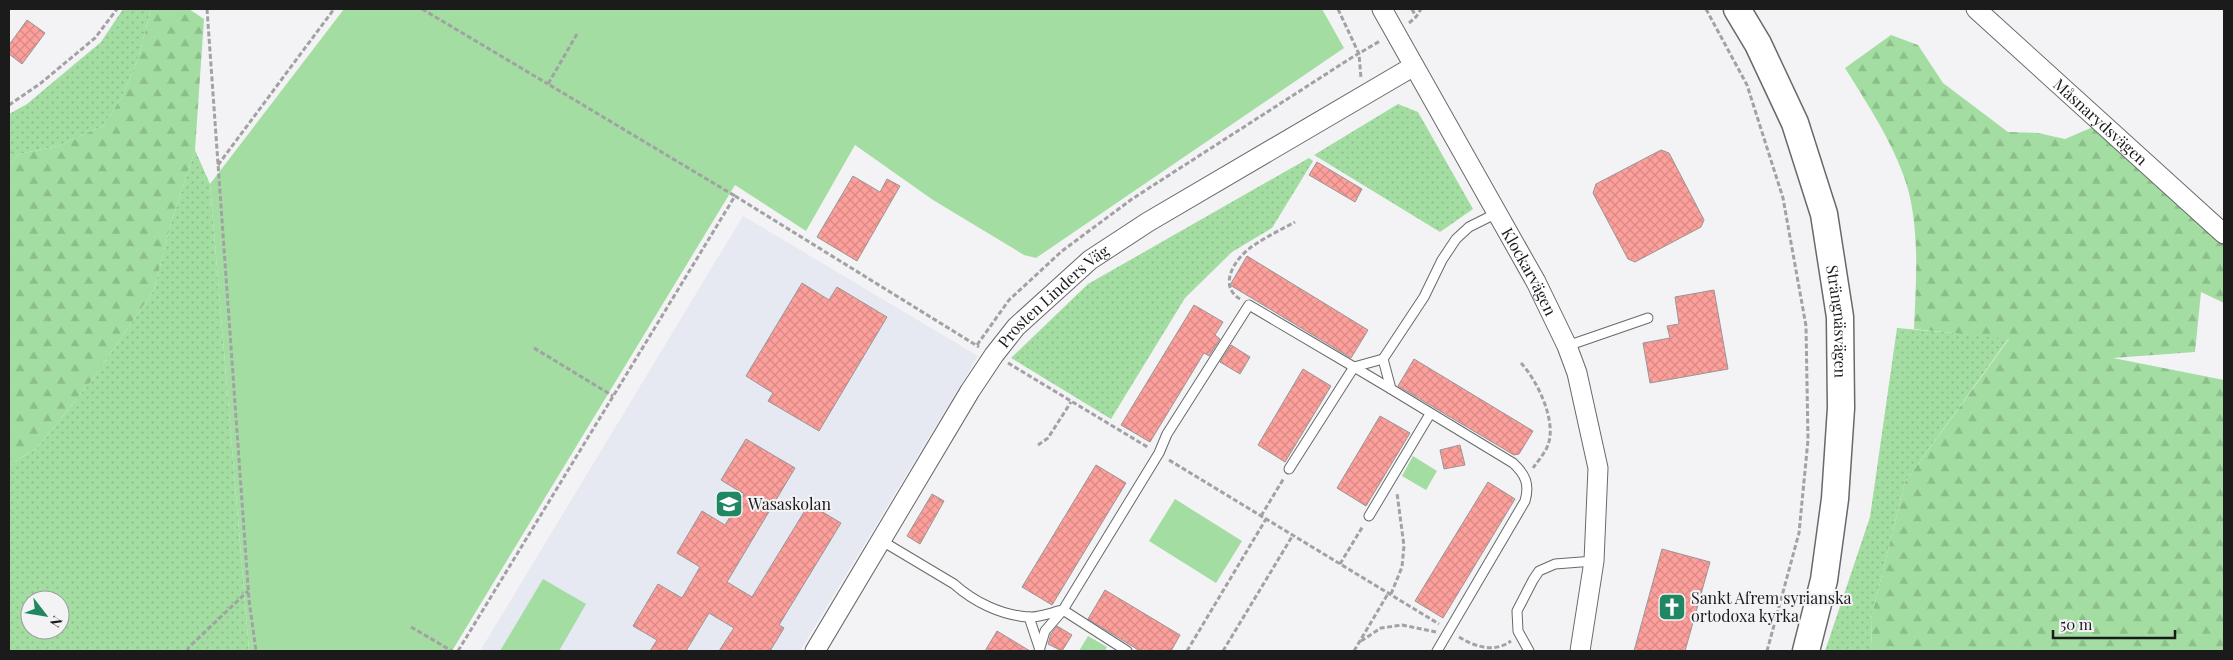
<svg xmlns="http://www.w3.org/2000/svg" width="2233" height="660" font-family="'Playfair Display',serif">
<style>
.built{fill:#e6e8f2}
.grass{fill:url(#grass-dots);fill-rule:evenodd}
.forest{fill:url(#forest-firs)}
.green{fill:#a3dda1}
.building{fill:url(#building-cross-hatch);stroke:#999696}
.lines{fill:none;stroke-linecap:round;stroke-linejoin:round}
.lane-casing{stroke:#68696b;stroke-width:11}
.street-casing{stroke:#68696b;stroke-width:21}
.secondary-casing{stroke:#68696b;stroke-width:29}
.path{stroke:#a2a2a4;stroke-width:3;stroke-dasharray:5 2.5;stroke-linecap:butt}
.lane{stroke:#fff;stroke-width:9}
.street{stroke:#fff;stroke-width:19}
.secondary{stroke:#fff;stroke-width:26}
.labels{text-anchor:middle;stroke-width:4;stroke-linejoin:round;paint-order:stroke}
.street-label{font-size:16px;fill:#1b1b1c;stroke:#f3f3f6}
.poi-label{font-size:16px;fill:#1b1b1c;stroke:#f3f3f6;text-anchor:start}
</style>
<defs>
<pattern id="grass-dots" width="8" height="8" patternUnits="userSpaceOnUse" patternTransform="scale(1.25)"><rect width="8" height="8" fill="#a3dda1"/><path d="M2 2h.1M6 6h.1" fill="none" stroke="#8cbd8a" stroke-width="1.8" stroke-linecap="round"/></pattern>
<pattern id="forest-firs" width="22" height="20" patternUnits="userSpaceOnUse" patternTransform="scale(1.25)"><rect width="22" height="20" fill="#a3dda1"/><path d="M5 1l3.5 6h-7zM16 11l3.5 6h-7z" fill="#8cbd8a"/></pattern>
<pattern id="building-cross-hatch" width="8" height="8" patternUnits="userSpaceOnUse" patternTransform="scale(1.25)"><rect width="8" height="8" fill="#fd9f9b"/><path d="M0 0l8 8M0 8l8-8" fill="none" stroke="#d88885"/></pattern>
</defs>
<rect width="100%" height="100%" fill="#f3f3f6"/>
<path class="built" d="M743,216L978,356L800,651H480Z"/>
<g class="grass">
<path d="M123,9H151L138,59L122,97L103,126L58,146L19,154L9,165V114L27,104L101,42Z"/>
<path d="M1398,104L1418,112L1473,209L1440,232L1314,155Z"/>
<path d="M195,150L210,184L249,651H9V465L37,448L92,380L154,290L171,223ZM30,600H60V630H30Z"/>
<path d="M1309,158L1313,161L1272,228L1232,252L1185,298L1111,419L1011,358L1088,284Z"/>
<path d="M1897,328L2009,338L1905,482L1871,619L1872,651H1825L1870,517Z"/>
</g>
<g class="forest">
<path d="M151,9H189L204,19L195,150L171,223L154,290L92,380L37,448L9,465V165L19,154L58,146L103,126L122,97L138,59Z"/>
<path d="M1891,35L1918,45L1943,83L2008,132L2038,133L2065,139L2093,127L2224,242V303L2201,292L2195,352L2113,358L2224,380V651H1872L1871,619L1905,482L2009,339L1914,329C1916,281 1921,221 1903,174C1889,136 1866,102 1845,68Z"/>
</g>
<g class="green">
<path d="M344,9H1322L1344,48L1036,258L1024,255L933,200L855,145L806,231L735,185L452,651H249L210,184Z"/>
<path d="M1413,456L1437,471L1426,490L1402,476Z"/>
<path d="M1175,499L1242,541L1216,583L1149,541Z"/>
<path d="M543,579L586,604L559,651H500Z"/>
<path d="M1088,636L1107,647L1105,651H1079Z"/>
</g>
<g class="building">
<path d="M27,20L45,33L22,64L9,54V45Z"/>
<path d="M1661,150L1669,153L1704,220L1701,227L1635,262L1628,259L1593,193L1596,184Z"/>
<path d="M1317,162L1362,189L1355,202L1309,175Z"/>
<path d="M853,176L880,192L887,179L900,186L857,261L817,237Z"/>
<path d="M1247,256L1368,330L1351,358L1230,285Z"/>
<path d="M802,283L829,300L837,287L887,317L819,431L768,401L773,393L746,376Z"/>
<path d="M1714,290L1728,369L1650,383L1643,343L1670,338L1667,326L1679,324L1675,297Z"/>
<path d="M1194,305L1223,322L1215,335L1220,339L1209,356L1204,353L1150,442L1121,425Z"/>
<path d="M1231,345L1250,357L1240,374L1220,362Z"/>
<path d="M1414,359L1533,431L1519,454L1514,455L1398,386Z"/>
<path d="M1303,369L1331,386L1285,462L1258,445Z"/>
<path d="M1380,416L1410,433L1366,506L1337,488Z"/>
<path d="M746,439L795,468L727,582L752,597L809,504L841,523L779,625L784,628L770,651H719L734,628L709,613L686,651H650L657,640L633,626L658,584L682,598L700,567L677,553L702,511L725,525L744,494L721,480Z"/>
<path d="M1460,445L1465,465L1444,469L1440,450Z"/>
<path d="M1096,465L1126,483L1052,605L1022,587Z"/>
<path d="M1488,482L1515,499L1443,618L1415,601Z"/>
<path d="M932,494L944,501L920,544L907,536Z"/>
<path d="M1662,549L1710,562L1685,651H1634Z"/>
<path d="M1105,590L1180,635L1171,651H1140L1088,619Z"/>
<path d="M1057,626L1072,635L1062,651L1048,644L1051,634Z"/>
<path d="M997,631L1030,651H985Z"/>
</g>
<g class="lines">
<g class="lane-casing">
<g id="lane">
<path d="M1567,346L1648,318"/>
<path d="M1289,469L1354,367L1391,389"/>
<path d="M1369,516L1430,414"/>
<path d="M882,541L954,584C974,602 1001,615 1028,617C1039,618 1053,612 1063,610L1127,651"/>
<path d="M1029,617L1039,647"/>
<path d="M1039,651L1045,631L1063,610L1159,453L1167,434L1249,305L1354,367L1383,359"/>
<path d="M1437,651L1525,501C1530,484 1525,474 1513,463L1391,389L1383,359L1424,297L1442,260L1456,239L1469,227L1497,213"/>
<path d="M1529,651L1518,631L1517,611L1533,580L1539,571L1555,564L1594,561"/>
</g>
</g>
<g class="street-casing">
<g id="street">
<path id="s1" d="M1382,9L1536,282L1567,346L1577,373L1598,468L1594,561L1580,651"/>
<path id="s2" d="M1976,9L2224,234"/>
<path id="s3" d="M815,651L970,391L994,355L1016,327L1090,260L1148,222L1414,66"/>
</g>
</g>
<g class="secondary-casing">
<g id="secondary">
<path id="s4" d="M1737,9L1758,44L1795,123L1824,214L1840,317L1841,408L1835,499L1824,580L1806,651"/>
</g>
</g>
<g class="path">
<path d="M207,9L249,600L256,651"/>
<path d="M422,9L548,84"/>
<path d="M1338,9L1359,54L1361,78"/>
<path d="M1412,9L1416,17"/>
<path d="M1706,9L1747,85L1783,198L1806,326L1808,440L1799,533L1767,651"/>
<path d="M1409,23L1416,17L1421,9"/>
<path d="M577,34L548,84L735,196"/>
<path d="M9,105L41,83L95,38L117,9"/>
<path d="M218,165L334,9"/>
<path d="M1240,299C1218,286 1234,260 1250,248C1264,238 1280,230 1295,222"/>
<path d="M977,345L1009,300L1062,251L1132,199L1351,58L1380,41"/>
<path d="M534,348L613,396"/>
<path d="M1008,363L1149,448"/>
<path d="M1521,363C1537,380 1557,421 1548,445C1545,453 1538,461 1533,468"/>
<path d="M1038,445L1048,438L1071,402"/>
<path d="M1169,460L1439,624"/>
<path d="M1261,516L1284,478"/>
<path d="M1340,564L1363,526"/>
<path d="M1391,594L1402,567L1404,546L1397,493"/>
<path d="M411,627L452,651"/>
<path d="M1459,637C1475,647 1495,653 1511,641"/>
<path d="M1361,641L1381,628L1402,625L1436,632"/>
<path d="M188,651V648L248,591"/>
<path d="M458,651L735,196L979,347"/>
<path d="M1187,651L1266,519"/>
<path d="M1223,651L1293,535"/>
<path d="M1354,651L1389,592"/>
</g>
<use href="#lane" class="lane"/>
<use href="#street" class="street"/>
<use href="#secondary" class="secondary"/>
</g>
<defs>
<g id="school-square" transform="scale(1.4375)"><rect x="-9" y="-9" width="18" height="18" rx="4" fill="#1f8762" stroke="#f3f3f6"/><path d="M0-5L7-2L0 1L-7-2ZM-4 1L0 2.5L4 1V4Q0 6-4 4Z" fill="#fff"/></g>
<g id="church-square" transform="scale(1.4375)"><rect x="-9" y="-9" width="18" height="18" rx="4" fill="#1f8762" stroke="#f3f3f6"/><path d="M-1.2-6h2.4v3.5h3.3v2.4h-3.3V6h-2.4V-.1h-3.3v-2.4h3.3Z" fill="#fff"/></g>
</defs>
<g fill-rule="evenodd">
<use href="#school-square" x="729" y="504"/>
<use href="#church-square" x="1672" y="607"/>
</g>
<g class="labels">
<g class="street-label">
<text dy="6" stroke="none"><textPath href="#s2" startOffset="168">Måsnarydsvägen</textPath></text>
<text dy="6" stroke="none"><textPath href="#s1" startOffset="301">Klockarvägen</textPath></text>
<text dy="6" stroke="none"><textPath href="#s3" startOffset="430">Prosten Linders Väg</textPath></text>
<text dy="6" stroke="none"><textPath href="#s4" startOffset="332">Strängnäsvägen</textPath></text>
</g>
<g class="poi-label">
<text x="748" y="510">Wasaskolan</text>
<text x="1691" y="604">Sankt Afrem syrianska<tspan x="1691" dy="18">ortodoxa kyrka</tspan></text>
</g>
</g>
<rect width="2233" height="660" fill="none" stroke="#1b1b1c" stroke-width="20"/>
<g transform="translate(45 615) rotate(121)"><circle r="24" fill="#f3f3f6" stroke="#9d9d9f"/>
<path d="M0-4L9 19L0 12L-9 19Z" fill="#1f8762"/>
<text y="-8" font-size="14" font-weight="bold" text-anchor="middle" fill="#1b1b1c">N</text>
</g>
<path d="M2053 630v8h122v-8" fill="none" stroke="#1b1b1c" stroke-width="2.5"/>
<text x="2060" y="630" font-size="15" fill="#1b1b1c" stroke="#f3f3f6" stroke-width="4" paint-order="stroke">50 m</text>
</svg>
